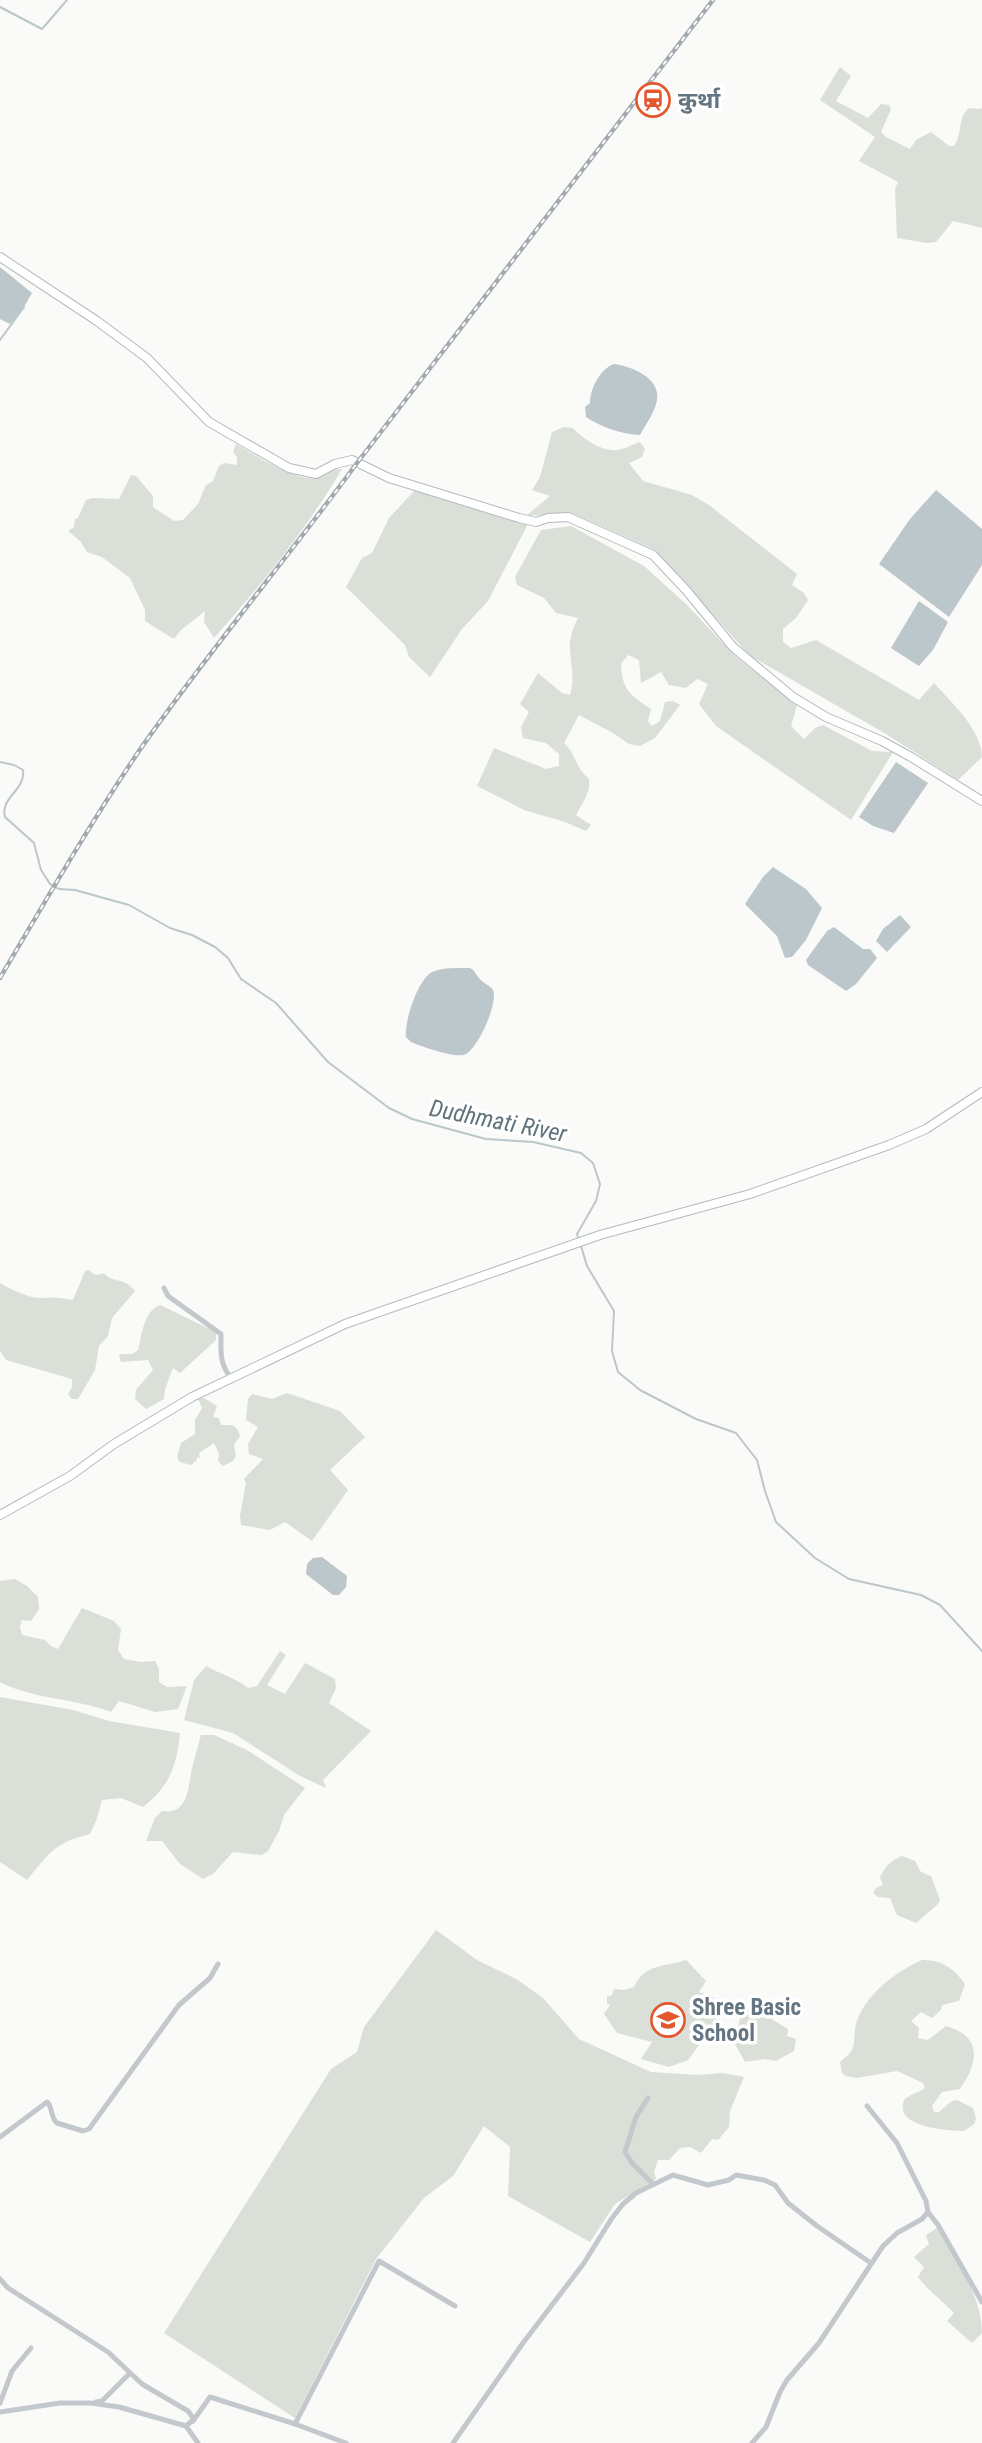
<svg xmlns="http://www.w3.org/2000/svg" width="982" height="2443" font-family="'Roboto Condensed','Noto Sans Devanagari',sans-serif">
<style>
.green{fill:#dadfd7}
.water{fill:#bbc7cb}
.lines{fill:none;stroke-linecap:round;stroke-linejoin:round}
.stream{stroke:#bbc7cb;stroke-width:2}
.secondary-casing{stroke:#b3babf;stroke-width:10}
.street{stroke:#c3c8cc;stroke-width:5}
.secondary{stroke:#fff;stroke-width:8}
.rail-casing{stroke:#a2aab0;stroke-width:4.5}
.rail{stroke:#fff;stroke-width:2;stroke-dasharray:5;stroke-linecap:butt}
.labels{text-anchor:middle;stroke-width:7;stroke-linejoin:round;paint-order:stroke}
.poi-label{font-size:23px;font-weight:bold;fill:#657683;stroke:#fff;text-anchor:start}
.water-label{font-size:24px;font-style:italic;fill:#60757c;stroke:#fff}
</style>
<rect width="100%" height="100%" fill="#fafaf8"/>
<g class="green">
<path d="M840,67L851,76L836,101L868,118L881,104L889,105L891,109L881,132L886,137L910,149L916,140L931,132L949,146H954C963,134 957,118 969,108L980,109L982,108V228L953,221L936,242L927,243L897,238L895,189L898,182L859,161L875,137L820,100Z"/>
<path d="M564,427L573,428C583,439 602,452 618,450C625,449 633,444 640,442L645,449L642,457L629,463L643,481L692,495L709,505L797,574L792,585L804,593L808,600L796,618L783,629V642L791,648L816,640L919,700L934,683C951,702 982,730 982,757L958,780L886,734L749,655L655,550L572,513L526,516L550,496L532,490L540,477L552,432Z"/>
<path d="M236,444C255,455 294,481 317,478C326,476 331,468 342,469C306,530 261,585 214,638L204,622L205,611L180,631L175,638H172L145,621V610L130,578L102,557L87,552L81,542L68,531L74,527L75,519L78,518L86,500L93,498L119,499L131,475L136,476L153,496V507L174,521L183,520L198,504L206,485L213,481L219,466L224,463L237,465V457L233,452Z"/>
<path d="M416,489L528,524L488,601L462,629L430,677L409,657L405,645L346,587L362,558L372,553L389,518Z"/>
<path d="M571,526L644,566L687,605L735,656L797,705L791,726L804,739L815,728L823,725L872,751L893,752L851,820L716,726L699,704L708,684L697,679L686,688L669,685L661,672L641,683L639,660L628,655L621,664C622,691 631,695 651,709L648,721L652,726L660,721L665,702L673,701L680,705L655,738L640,746L629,744L613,733L579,715L564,743C577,755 574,766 589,779C591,792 582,804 576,815L591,825L586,831L565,822L524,810L477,786L494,748L546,769L559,766V754L546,743L523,738L521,727L529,712L520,704L538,673L562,693L570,695C575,679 571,666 570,650C569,639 573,628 578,618L556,613L544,598L517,585L515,577L541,530Z"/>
<path d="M89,1270C96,1278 98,1273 105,1274C114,1284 123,1276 135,1291L112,1318L108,1336L99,1346L95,1370L78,1399H72L68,1394L72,1387V1379L6,1360L0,1351V1283C12,1290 30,1299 44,1298C55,1297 62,1298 73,1300L85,1271Z"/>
<path d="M160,1305L216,1332V1340L180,1373L173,1368L165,1389L164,1399L146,1409L135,1399L136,1390L153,1370L148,1360L121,1362L119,1354H132L138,1350C142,1334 144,1311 160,1305Z"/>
<path d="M287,1393L340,1411L365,1437L330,1470L348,1490L312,1541L285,1522L270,1530L241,1525L240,1516L246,1483L244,1479L263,1459L249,1454L248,1444L258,1427L246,1420L248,1399L252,1394L272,1399Z"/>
<path d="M201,1398H204L217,1406L213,1417L219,1418L221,1425H233L238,1430L240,1436L234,1445L236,1456L233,1461L223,1466L218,1461L219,1454L214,1443L199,1453L200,1458L197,1457V1460L191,1465L180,1462L177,1457L181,1443L195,1434V1420L202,1408L198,1399Z"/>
<path d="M15,1579L27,1586L38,1597L39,1609L31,1621L22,1620L20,1627L22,1635L45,1640L51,1646L58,1649L82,1608L114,1621L121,1629L118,1650L124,1659L141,1662L155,1661L159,1669V1682L167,1687L187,1686L178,1709L155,1712L119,1701L111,1712C75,1698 35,1700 0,1682V1581Z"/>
<path d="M280,1651L286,1655L267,1685L285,1694L305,1663L335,1679L336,1688L329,1703L371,1731L323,1780L326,1788L300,1776L233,1733L184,1720L194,1680L206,1666C220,1674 236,1678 248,1688L257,1686Z"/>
<path d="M0,1697L73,1710L109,1721L180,1733C177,1765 170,1786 143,1807L121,1798L102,1800L96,1821L90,1834C54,1843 50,1852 27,1880L0,1862Z"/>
<path d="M201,1735H214L247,1750L305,1788L284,1815L279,1831L268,1851L262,1855L233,1852L213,1874L203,1879L180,1864L162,1841H146L155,1818L162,1811C189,1815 188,1787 192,1768C195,1757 198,1746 201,1735Z"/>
<path d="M902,1856L915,1861L921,1872L931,1876L940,1900L937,1905L916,1923L897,1915L890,1898L878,1897L873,1893L876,1888L883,1885L880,1877C886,1866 890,1861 902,1856Z"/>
<path d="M436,1930L477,1960L518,1980L543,1998L579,2039L651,2072L698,2075L722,2073L744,2077L730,2111L729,2127L718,2140L712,2139L701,2153L690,2147L680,2148L669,2160H658L654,2172L656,2179L615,2204L590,2242L508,2196L510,2147L484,2126L453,2176L424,2198L376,2259L295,2418L164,2333L331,2069L357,2052L364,2027Z"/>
<path d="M686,1960L706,1981L699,1992L711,1996L724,2008L710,2029L698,2035L699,2045L688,2060L669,2067L641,2059L652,2042L617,2033L604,2014L610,2005L607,2003V1997L612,1995L614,1989L623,1990L634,1987C644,1964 664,1967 686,1960Z"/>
<path d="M922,1960C941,1959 955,1969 965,1984L959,2001L942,2005L941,2010L932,2018L921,2012L911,2021L919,2028L918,2038L928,2040L946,2026C982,2036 979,2062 960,2089L942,2092L932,2106L934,2112H939L952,2101L957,2100L973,2108L976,2119L974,2124L964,2131C949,2131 905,2127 903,2110C903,2106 902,2103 905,2099C910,2094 919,2093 925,2088L923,2083L897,2071L857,2078L846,2076L842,2073L840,2062C843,2059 850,2054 852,2050C856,2041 853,2028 858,2018C869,1992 897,1971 922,1960Z"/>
<path d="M747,2008L766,2010L773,2020L788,2029L787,2036L796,2039L794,2051L776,2061L765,2059L745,2062L735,2044L740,2018Z"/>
<path d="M937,2228C956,2261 982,2295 982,2333L972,2343L947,2321L954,2313C942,2300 928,2291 918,2277L924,2267L914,2257L929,2244L926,2235Z"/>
</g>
<g class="water">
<path d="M0,267L32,293L24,307L10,324L0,319Z"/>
<path d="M614,364C631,366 661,378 657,400C655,412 646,424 640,435C621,434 603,428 586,417L585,407L590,403C590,389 600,369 614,364Z"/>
<path d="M936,490L982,529V565L949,617L879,564L910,519Z"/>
<path d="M919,601L948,622L933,650L919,666L891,648Z"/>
<path d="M896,762L928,783L894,833L873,826L859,817Z"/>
<path d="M773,867L806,889L822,908L806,940L792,957L785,958L777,936L745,904L763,877Z"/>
<path d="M900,915L911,927L887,952L876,941L883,929Z"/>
<path d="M834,927L863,949H870L877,958L856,984L846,991L808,965L806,960L827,931Z"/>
<path d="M470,968C476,971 476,976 481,980C484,984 490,985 493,990C499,1002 476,1054 463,1055C451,1057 423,1047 411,1042L406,1037C404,1022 418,979 432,972C442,967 459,968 470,968Z"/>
<path d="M322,1557L347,1576L346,1587L339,1595H333L306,1574L307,1564L313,1558Z"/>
</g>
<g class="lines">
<g class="stream">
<path d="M0,7L42,29L67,0"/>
<path d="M0,340L24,307"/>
<path d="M0,762L14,765L23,770C26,790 0,797 5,817L34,843L41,870L50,884L59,889L75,890L129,905L170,928L192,935L215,947L228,958L241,979L276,1003L328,1062L389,1108L412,1119L486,1139L533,1142L581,1153L593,1163L600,1184L596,1201L577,1234L578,1238"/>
<path d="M581,1246L587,1266L614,1311L612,1351L618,1372L640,1390L696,1419L736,1433L757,1460L765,1491L776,1522L815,1558L849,1579L921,1595L940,1605L982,1651"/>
</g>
<g class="secondary-casing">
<g id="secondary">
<path d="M0,257L97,321L147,358L209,422L289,468L316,474L335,464L352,460L389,478L519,518L536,522L548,518L568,517L653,555L686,590L733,647L793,697L826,717L882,741L911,757L982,801"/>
<path d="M0,1515L70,1476L114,1444L192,1397L345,1324L600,1235L750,1194L889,1145L926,1129L982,1092"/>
</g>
</g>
<g class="street">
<path d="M164,1288L168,1296L221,1334C221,1351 219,1363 231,1378"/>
<path d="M648,2098L636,2117L625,2152L632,2163L653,2184"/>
<path d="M0,2137L47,2102C53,2107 50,2117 57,2123L83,2131L89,2129L179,2005L210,1978L218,1964"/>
<path d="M928,2212L938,2225L982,2302"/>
<path d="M0,2279L8,2288L108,2352L142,2384L188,2411L194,2419L186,2426"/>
<path d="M96,2402L102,2401L130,2373"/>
<path d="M0,2403L12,2371L31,2348"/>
<path d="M0,2412L60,2403H91L119,2407L186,2426L198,2443"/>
<path d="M193,2421L210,2397L295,2424L379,2261L455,2306"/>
<path d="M295,2424L346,2443"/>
<path d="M453,2443L523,2343L584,2263L612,2218L623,2204L636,2193L673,2175L708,2185L729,2180L736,2175L764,2180L775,2185L788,2203L817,2226L871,2263"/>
<path d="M752,2443L766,2427L780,2392L787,2380L819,2343L883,2246L897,2233L922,2219L928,2212L926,2201L897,2143L867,2106"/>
</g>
<use href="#secondary" class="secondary"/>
<g class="rail-casing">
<path id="rail" d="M0,978C45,902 89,825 139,751C208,652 286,560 357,463L713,0"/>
</g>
<use href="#rail" class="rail"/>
</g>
<defs>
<g id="station-ring" transform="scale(1.75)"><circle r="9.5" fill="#fff" stroke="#e4572e" stroke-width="1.5"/><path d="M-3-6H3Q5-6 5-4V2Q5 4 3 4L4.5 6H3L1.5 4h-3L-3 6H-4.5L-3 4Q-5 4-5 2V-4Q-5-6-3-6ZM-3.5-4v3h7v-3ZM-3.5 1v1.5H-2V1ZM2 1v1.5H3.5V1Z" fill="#e4572e"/></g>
<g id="school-ring" transform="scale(1.75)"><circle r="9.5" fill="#fff" stroke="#e4572e" stroke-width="1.5"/><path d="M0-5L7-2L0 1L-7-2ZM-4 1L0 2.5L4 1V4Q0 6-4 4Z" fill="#e4572e"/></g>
</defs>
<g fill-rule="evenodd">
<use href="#station-ring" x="653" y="100"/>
<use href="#school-ring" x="668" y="2020"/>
</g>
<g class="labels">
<g class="poi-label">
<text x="678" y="108">कुर्था</text>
<text x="692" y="2015">Shree Basic<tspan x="692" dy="26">School</tspan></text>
</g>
<g class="water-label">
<text transform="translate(498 1121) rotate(11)" y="8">Dudhmati River</text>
</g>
</g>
</svg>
